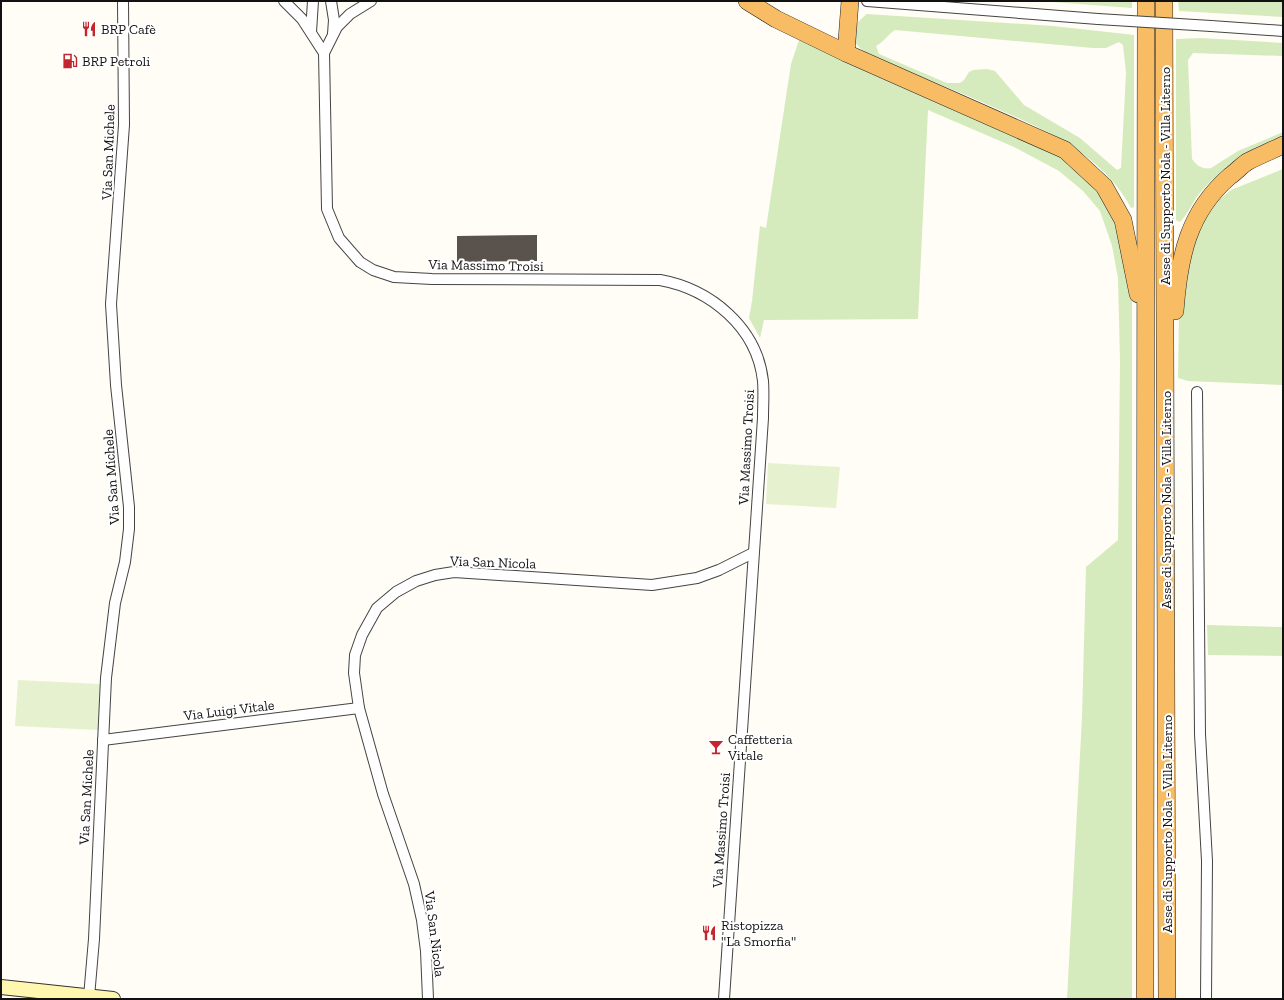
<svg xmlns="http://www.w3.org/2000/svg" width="1284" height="1000" font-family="'Zilla Slab',serif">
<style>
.green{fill:#d5ebbd;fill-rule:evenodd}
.pitch{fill:#e6f2cf}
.building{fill:#5a524d}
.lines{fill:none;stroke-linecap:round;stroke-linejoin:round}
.minor-casing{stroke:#444;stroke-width:12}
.secondary-casing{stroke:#333;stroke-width:16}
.trunk-casing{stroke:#222;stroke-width:18}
.minor{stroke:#fff;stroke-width:10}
.secondary{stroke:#fff6b0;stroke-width:14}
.trunk{stroke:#f7bc64;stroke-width:17}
.minor-bridge-casing{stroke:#444;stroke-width:12;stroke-linecap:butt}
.minor-bridge{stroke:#fff;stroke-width:10}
.labels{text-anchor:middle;stroke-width:4;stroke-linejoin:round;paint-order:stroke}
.poi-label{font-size:14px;fill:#111;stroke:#fff;text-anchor:start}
.street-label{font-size:14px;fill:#111;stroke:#fff}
</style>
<rect width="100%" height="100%" fill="#fffdf5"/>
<g class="green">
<path d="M1039,1H1132V8Z"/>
<path d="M1178,1H1283V17L1179,11Z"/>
<path d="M867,14L1053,26L1134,35V207L1131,208C1100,149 1033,125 975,99C938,84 902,68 865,52C847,39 850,27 867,14ZM895,30L1093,48H1106L1119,42L1123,45L1126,73L1121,168L1117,170L1080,138L1024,105L995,71L987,69L973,70L969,72L964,80L960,83H947L879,54L876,46C884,42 887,35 895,30Z"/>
<path d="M1201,38L1283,43V56L1193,53L1188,60L1192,159C1196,165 1203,170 1211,168L1238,151L1283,132V138C1248,154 1224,164 1199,194C1192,203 1188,214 1180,222L1176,220V39Z"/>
<path d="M799,40L1052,151L1074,167L1099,189L1121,229L1132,294V999H1067L1082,717L1086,567L1118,540L1120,362L1118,278L1112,246L1100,211L1083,191L1059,171L1014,147L928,110L918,319L764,320L760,338L749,318L752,301L760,226L766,228L791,64Z"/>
<path d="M1283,169V385L1188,381L1178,378L1179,315L1188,254L1211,206L1231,190Z"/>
<path d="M1207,625L1283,627V656L1208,655Z"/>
</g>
<g class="pitch">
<path d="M768,463L840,467L836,508L766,504Z"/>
<path d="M18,680L100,684L98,730L15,726Z"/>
</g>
<path class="building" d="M537,235V261L457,262V236Z"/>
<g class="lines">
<g class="minor-casing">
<g id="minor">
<path d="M284,1L302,19L324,53"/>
<path d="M331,1L334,20L333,34"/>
<path d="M371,1L350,14L337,27L324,53L327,209L339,238L360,262L373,270L394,277L432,279L660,280C710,289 757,327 763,381C764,393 763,406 763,418L724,999"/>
<path d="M867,1L1098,19"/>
<path d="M1211,26L1283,31"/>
<path d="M311,32L313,1"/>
<path d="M1197,392L1200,734L1207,861L1206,999"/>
<path d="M103,740L359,708"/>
<path d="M89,997L94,939L106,678L115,603L125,562L129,529V507L116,385L111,304L124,125L123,1"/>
<path d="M428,999L426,951L422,920L414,884L383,794L359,708L354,673L355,655L362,635L377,608L396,592L416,581L435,575L454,572L652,585L697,578L719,570L753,553"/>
</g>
</g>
<g class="secondary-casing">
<path id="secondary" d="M1,987L113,999"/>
</g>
<g class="trunk-casing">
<g id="trunk">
<path d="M747,1L776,19L846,53L1065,150L1104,186L1123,220L1138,294"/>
<path d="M1164,1L1167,999"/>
<path d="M846,53L850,1"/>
<path d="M1175,311C1179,257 1188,212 1230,176C1236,172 1241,166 1247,162C1258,156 1271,151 1283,145"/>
<path d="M1145,999L1146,1"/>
</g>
</g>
<use href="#minor" class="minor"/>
<use href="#secondary" class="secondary"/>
<use href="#trunk" class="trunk"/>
<g class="minor-bridge-casing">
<path id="minor-bridge" d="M1098,19L1211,26"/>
</g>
<use href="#minor-bridge" class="minor-bridge"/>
</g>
<defs>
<g id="restaurant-bare" transform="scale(1.2)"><path d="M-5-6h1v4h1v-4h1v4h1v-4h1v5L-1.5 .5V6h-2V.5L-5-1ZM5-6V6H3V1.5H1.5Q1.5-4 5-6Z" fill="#c4262e" stroke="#fff" stroke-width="2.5" paint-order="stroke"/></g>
<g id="fuel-bare" transform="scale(1.2)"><path d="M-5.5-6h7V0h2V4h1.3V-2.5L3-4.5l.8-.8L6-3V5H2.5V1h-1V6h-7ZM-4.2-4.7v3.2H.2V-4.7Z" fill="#c4262e" stroke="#fff" stroke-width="2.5" paint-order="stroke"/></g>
<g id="bar-bare" transform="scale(1.2)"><path d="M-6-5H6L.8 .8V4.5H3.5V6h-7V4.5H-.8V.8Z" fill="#c4262e" stroke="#fff" stroke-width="2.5" paint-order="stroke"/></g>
</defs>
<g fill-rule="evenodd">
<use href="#restaurant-bare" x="89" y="29"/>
<use href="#fuel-bare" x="70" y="61"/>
<use href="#bar-bare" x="716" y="747"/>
<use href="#restaurant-bare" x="709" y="933"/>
</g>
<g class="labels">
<g class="poi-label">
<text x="101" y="34">BRP Cafè</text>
<text x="82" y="66">BRP Petroli</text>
<text x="728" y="744">Caffetteria<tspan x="728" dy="16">Vitale</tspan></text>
<text x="721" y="930">Ristopizza<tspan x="721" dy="16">"La Smorfia"</tspan></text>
</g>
<g class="street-label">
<text transform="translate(108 152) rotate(-88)" y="5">Via San Michele</text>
<text transform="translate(1165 176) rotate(-90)" y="5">Asse di Supporto Nola - Villa Literno</text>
<text transform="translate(486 265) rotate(1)" y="5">Via Massimo Troisi</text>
<text transform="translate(746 447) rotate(-87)" y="5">Via Massimo Troisi</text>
<text transform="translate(111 477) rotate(-94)" y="5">Via San Michele</text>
<text transform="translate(1166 500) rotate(-90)" y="5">Asse di Supporto Nola - Villa Literno</text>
<text transform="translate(493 562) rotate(2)" y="5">Via San Nicola</text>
<text transform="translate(229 710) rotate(-7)" y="5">Via Luigi Vitale</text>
<text transform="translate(86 797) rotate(-87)" y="5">Via San Michele</text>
<text transform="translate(1167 824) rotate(-90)" y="5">Asse di Supporto Nola - Villa Literno</text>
<text transform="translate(721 830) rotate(-86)" y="5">Via Massimo Troisi</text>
<text transform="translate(435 934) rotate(83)" y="5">Via San Nicola</text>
</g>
</g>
<rect width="1284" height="1000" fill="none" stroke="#111111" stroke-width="4"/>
</svg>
